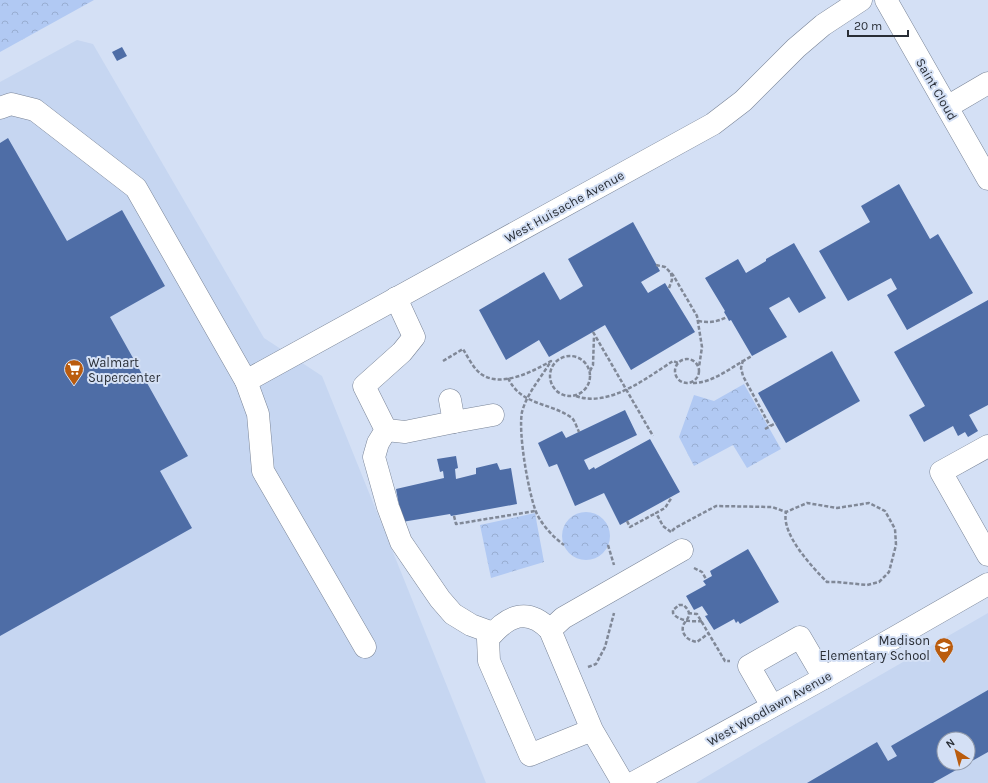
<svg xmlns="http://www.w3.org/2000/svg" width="988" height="783" font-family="Karla,sans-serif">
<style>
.built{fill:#c6d6f1;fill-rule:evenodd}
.forest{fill:url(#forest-crowns)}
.building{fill:#4e6da6;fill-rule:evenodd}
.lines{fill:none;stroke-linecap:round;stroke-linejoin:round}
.minor-casing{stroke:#798497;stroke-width:23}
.major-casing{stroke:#798497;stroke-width:23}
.path{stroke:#808897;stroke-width:2.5;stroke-dasharray:4 2;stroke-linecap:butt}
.minor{stroke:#fff;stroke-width:22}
.major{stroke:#fff;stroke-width:22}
.labels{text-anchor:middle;stroke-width:4;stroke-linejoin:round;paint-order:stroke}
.street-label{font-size:13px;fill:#292e36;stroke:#d4e0f5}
.poi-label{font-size:13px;fill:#292e36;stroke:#d4e0f5;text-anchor:start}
</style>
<defs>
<pattern id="forest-crowns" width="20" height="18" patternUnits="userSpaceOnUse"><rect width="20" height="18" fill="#b1c9f3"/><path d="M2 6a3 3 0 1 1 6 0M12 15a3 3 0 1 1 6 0" fill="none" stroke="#98add1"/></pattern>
</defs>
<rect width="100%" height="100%" fill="#d4e0f5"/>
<g class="built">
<path d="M77,40L93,44L264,338L322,376L486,783H0V82Z"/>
<path d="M988,613V783H696L785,730ZM944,739H968V763H944Z"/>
</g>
<g class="forest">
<path d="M0,0H94L0,52Z"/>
<path d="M744,384L781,449L747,468L733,445L694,466L679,437L694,395L714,401Z"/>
<circle cx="586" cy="536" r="24"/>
<path d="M535,513L544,562L491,578L480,525Z"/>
</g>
<g class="building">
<path d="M122,47L127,56L117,61L112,52Z"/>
<path d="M8,138L67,241L122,210L165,286L110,317L188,456L160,471L192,528L0,636V143Z"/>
<path d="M899,184L930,239L938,234L973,293L907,330L887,295L897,289L891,278L848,301L819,251L870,222L861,206Z"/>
<path d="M633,222L660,271L641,282L648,293L665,283L695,332L631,370L605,325L549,357L539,340L506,360L479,310L544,272L560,300L583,286L568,259Z"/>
<path d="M794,243L826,298L799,313L789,297L769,308L787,337L752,356L731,320L729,321L727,317L724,312L725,311L705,278L738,259L746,273L766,261V259Z"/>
<path d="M988,300V405L969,415L978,431L968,437L965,432L958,436L953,426L924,442L909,415L925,406L894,352Z"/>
<path d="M832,351L860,401L786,443L758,393Z"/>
<path d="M625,410L637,435L584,460L589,470L594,467L595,469L650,439L680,492L620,525L604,493L575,506L557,464L549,467L538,443L562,431L566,438Z"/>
<path d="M456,456L458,468L455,469L456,479L476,474V468L497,463L500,470L511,468L517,504L451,516L450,514L402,522L396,489L444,478L443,471L440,472L437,459Z"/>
<path d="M748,549L779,602L740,624L738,621L736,623L734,619L714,630L705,616L708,615L702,606L694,610L686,596L706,585L703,581L712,576L710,571Z"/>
<path d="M988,690V752L933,783H807L877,742L888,761L897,756L891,746ZM944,739H968V763H944Z"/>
</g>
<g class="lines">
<g class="minor-casing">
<g id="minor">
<path d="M947,107L988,83"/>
<path d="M0,108L11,104L35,110L136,188L246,381L258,414L263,471L365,647"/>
<path d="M396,298L414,337L402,352L364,386L386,430L378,443L374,457L388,507L401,542L440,599L453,614L471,625L493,633"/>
<path d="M246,381L713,124L743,101L796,48L823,25L861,0"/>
<path d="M454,422L493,415"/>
<path d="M386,430L405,432L454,422L450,400"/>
<path d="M988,446L941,472L988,555"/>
<path d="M550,630L563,618L682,550"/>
<path d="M772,706L749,666L800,637L824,678"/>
<path d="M592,730L530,755L489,661L488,639C507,616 527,606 550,630L592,730L623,783"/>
<path d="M633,783L824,678L988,584"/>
</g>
</g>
<g class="major-casing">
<path id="major" d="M886,0L988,179"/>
</g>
<g class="path">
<path d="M656,265L665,267L673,275L697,316L702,347L699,367"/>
<path d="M669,288L672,280L671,273"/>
<path d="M698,321C709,323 717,322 727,317"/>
<path d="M593,332L653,436"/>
<circle cx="570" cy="376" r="20"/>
<circle cx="687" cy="371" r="12"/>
<path d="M743,360L741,368L743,376L770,426"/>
<path d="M443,361L463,349C468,357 473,368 481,374C501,388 532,372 551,361C541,378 527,393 522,412C518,433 528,489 535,509C539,522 553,537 564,545"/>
<path d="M590,371L593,365L594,336"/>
<path d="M508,378C521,406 550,402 572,418C575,421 577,428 579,432"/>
<path d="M693,383C714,383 734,365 752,356"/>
<path d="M576,396C609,408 648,377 673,361L678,363"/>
<path d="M765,429L776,423"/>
<path d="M454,516L456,524L535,511"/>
<path d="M627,521L630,527L656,513"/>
<path d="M672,531L675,528L716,506L772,507L786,512L807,503L837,508L869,503L885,511L895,529L896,545L889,572L879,582L867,585L837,582H827C812,567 781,534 786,512"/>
<path d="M671,532L663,526L656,513L665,508L672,497"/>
<path d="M608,545L614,565"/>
<path d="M694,568L702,572L706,579"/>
<path d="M688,613L697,614L725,661H730"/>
<path d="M702,621C692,622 678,621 673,613V610L679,605H684C686,608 689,610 689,614C689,619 684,622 683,626C681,635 689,641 697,642L709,633"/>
<path d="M588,667L596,664L605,647L614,613"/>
</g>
<use href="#minor" class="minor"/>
<use href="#major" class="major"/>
</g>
<defs>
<g id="supermarket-pin" transform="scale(1)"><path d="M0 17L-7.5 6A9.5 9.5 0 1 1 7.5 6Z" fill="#ba5c0e" stroke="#d4e0f5"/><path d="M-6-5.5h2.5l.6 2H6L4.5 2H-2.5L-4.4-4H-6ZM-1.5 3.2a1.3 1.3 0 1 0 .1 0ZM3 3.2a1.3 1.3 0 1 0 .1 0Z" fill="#fff"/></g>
<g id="school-pin" transform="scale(1)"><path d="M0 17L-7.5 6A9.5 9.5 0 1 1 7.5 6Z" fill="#ba5c0e" stroke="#d4e0f5"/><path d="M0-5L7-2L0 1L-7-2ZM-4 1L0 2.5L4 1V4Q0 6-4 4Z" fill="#fff"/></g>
</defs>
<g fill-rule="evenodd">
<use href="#supermarket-pin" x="74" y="369"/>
<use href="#school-pin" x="944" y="647"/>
</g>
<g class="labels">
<g class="street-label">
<text transform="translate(937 89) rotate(60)" y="5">Saint Cloud</text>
<text transform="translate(564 206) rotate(-29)" y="5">West Huisache Avenue</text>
<text transform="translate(769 708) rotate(-29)" y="5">West Woodlawn Avenue</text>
</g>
<g class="poi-label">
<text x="88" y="367">Walmart<tspan x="88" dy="15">Supercenter</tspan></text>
<text x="930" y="645" text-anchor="end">Madison<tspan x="930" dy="15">Elementary School</tspan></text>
</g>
</g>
<g transform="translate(956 751) rotate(324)"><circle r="19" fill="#d4e0f5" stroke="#9099a9"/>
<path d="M0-3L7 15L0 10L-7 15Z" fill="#ba5c0e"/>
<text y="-6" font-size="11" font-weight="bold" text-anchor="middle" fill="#292e36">N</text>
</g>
<path d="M848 30v6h60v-6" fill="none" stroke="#292e36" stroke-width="2"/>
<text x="854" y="30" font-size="12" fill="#292e36" stroke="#d4e0f5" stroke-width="3" paint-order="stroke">20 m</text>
</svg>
